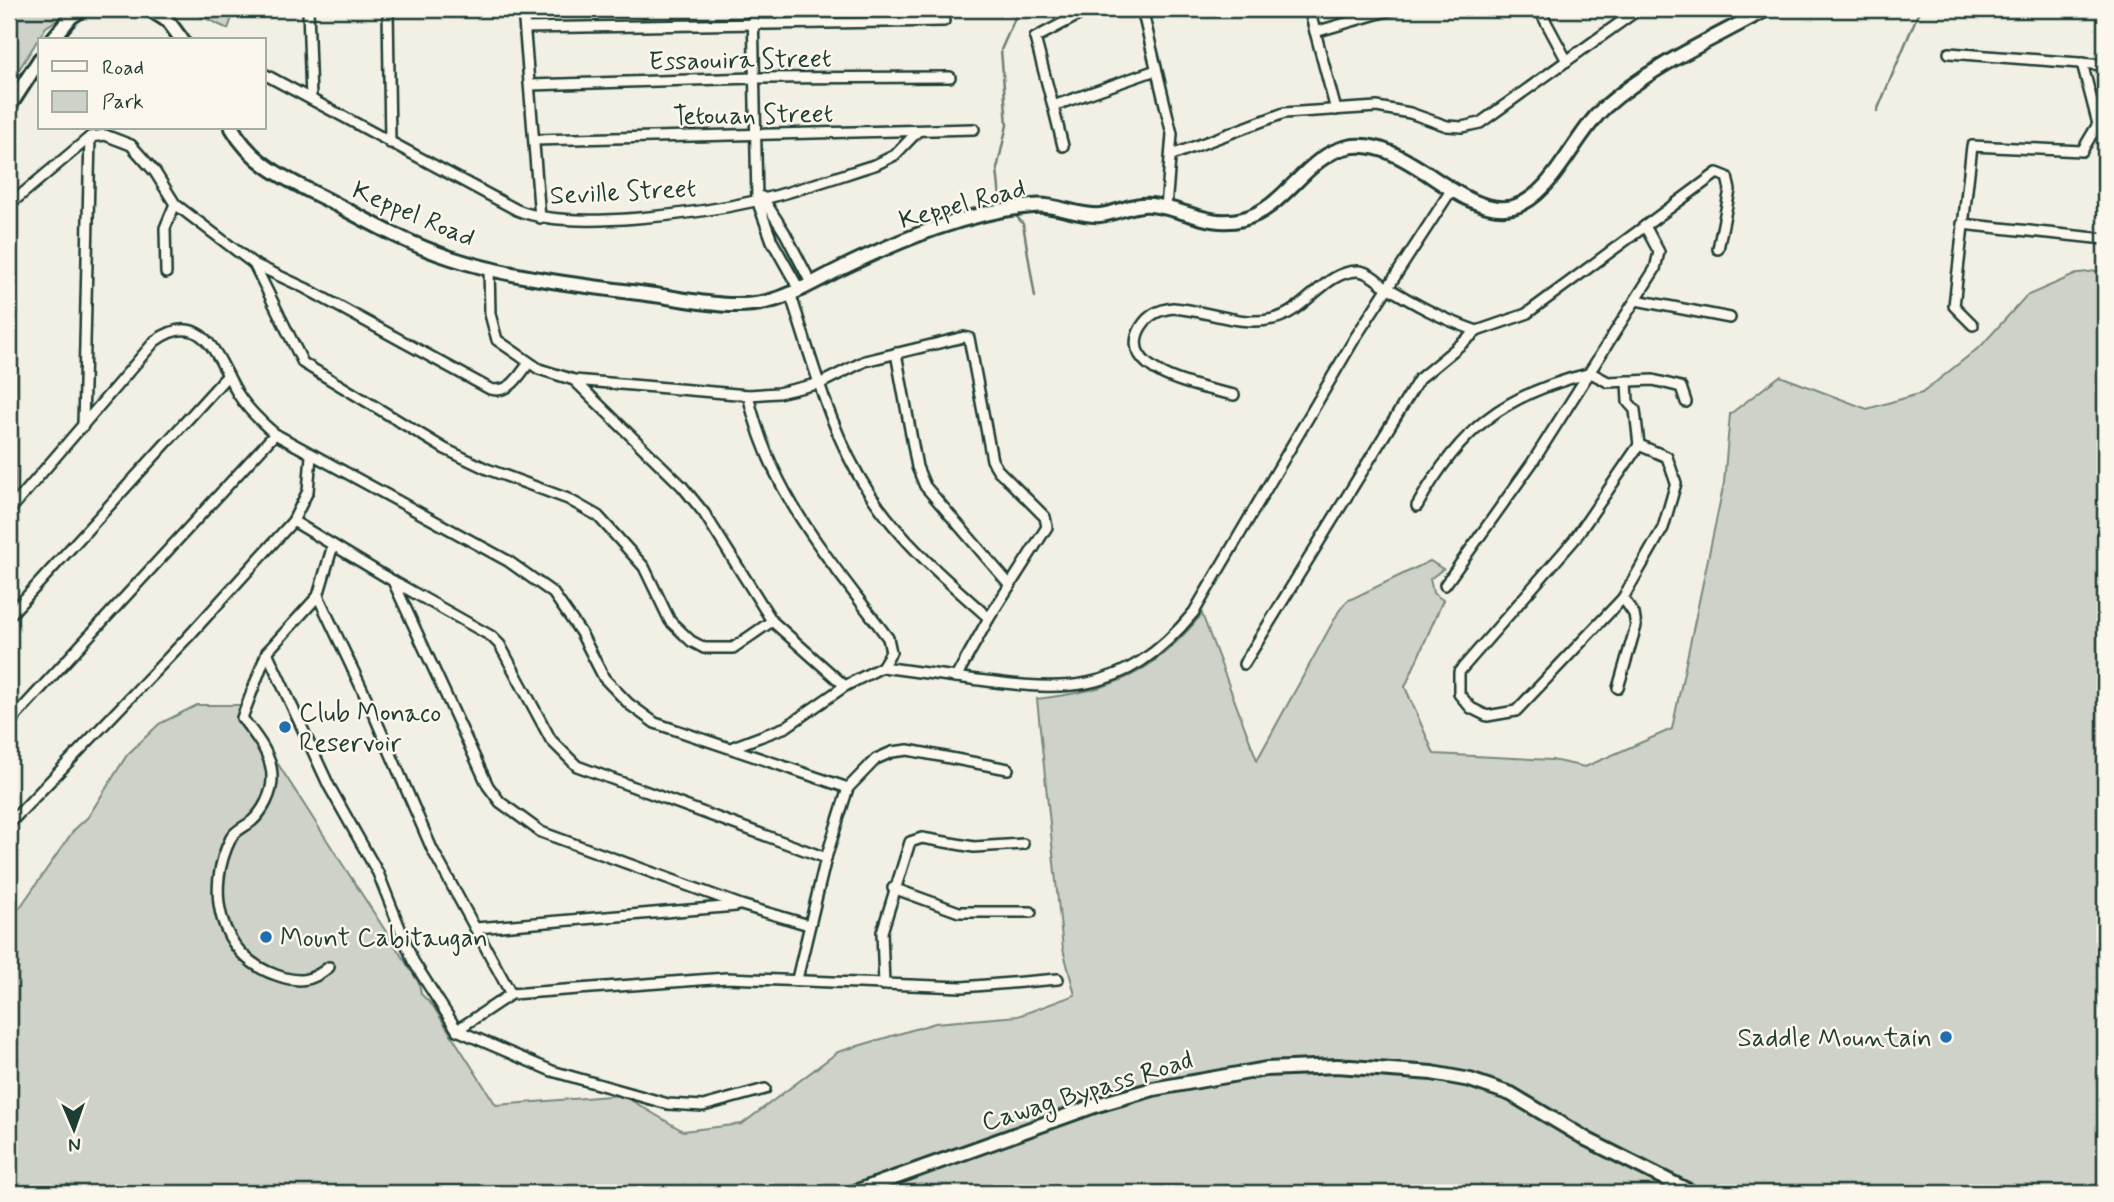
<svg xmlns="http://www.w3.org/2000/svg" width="2114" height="1202" font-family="Mynerve,sans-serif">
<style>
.green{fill:#cfd2c8;stroke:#77887e;stroke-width:2}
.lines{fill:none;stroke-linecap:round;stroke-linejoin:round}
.stream{stroke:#6e7f75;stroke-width:2.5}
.street-casing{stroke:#1f3d34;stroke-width:14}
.secondary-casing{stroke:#1f3d34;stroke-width:18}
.street{stroke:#fbf7ec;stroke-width:9}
.secondary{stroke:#fbf7ec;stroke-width:12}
.poi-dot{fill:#1f6fb2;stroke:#fbf7ec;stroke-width:2.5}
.labels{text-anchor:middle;stroke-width:5;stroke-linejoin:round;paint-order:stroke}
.street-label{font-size:26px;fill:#1f3d34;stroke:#fbf7ec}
.poi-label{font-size:26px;fill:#1f3d34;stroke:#fbf7ec;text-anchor:start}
</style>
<rect width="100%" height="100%" fill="#f2f0e5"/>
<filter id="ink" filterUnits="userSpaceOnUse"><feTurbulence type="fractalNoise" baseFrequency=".0143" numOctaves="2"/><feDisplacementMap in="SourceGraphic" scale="14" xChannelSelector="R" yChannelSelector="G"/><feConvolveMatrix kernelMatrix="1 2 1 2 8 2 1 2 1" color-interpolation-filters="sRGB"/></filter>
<g filter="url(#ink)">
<g class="green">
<path d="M9,9H74L46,27L9,85Z"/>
<path d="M187,9H235L228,29Z"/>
<path d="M2105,270V1193H9V915L14,916L74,830L88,817L127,755L159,724L197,705H240L419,983L421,994L433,1006L496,1105L622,1095L683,1131L742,1124L838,1052L935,1023L1018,1016L1075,995L1063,949L1037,699C1115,689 1151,676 1202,614L1257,760L1339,611L1347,601L1430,561L1443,569L1430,579L1433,593L1443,600L1405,687L1434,754L1552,760L1585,767L1672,729L1724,483L1730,414L1780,376L1867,409L1922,393L1982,345L2026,296L2079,273Z"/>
</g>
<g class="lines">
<g class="stream">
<path d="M1877,111L1920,9"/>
<path d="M1006,205L1000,198L997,169L1007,125L1001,50L1019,9"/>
<path d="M1013,212L1023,224L1035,297"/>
</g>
<g class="street-casing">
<g id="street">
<path d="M308,9L311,99"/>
<path d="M388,9L390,143"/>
<path d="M523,9L540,218"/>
<path d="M753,9L757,200L772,241L799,289"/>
<path d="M1090,9L1035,38L1053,106L1156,70"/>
<path d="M1142,9L1172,134L1166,208"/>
<path d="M1309,9L1336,110"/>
<path d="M1539,9L1567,61"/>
<path d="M525,28L944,21"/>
<path d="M1315,32L1394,9"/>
<path d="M1949,53L2105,65"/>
<path d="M264,74L517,210C569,232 703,213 760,200C800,190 839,176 877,164L895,155L918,131"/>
<path d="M530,85L754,78L950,77"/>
<path d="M1053,106L1063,146"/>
<path d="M534,140L974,129"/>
<path d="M1172,155L1284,113L1377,107L1410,113L1447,126L1462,127L1480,123L1639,9"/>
<path d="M762,197L785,233L811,283"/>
<path d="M9,205L90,137L105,135L131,145L155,172L175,204L254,264L305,288L490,389C510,394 518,377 529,363"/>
<path d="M1962,224L2105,239"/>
<path d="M254,264L303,363L445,449L487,469L568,499L598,516L644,567L670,621L691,641L704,648H733L772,621"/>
<path d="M489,268L490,314L497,340L539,369L574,380L748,395L778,393L821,383L865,361L964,337L969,338L992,460L998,470L1045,517L1047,527L989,618L956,677L882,667L845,686"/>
<path d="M166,273L165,228L175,204"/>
<path d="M790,293C812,359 830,433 868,491C900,541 945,579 989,618"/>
<path d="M1636,300L1730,318"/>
<path d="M1973,325L1954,306L1972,146L2082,151L2098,124L2082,63"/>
<path d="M896,353L917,467L925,486L1010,585"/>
<path d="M574,380L682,486L704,513L772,621L845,686L786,727L733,747"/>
<path d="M748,395C771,495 828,557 888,638L891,652L882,667"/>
<path d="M1234,395C1208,389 1114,373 1141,327C1149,314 1159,310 1173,308C1206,310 1240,327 1273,319C1306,312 1325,270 1359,271C1368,272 1376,279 1382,284C1416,305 1440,318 1477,331"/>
<path d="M83,426L90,137"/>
<path d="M1417,506C1460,429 1504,394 1591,373L1608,382L1653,380L1681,387L1686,402"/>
<path d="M9,511L155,341C204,306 218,360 238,394C248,410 261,422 275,434L508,561L553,593L581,633L604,678L629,704L655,723L848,788"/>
<path d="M9,511L11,202"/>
<path d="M293,521L393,581L488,786L500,802L541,832L741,905L809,925"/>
<path d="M393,581L491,636L500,645L551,740L577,766L826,858"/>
<path d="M1445,585L1532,463L1655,269L1659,252L1645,226"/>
<path d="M318,596L371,708L432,849L511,994"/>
<path d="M1623,598L1516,711L1487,716L1471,708L1459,694V672L1574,540L1639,445L1635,410L1628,402L1627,381"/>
<path d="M9,616L228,375"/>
<path d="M267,652L329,786L378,873L413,961L457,1030L552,1071L668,1104L703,1106L765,1089"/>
<path d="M1244,664L1419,379L1477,331L1526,314L1717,173L1727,177L1730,190L1718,249"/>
<path d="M956,677C1059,691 1121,701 1194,612L1355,338L1452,189"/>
<path d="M1618,688L1636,626L1634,614L1623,598L1663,528L1676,483L1667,457L1639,445"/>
<path d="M9,723L275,434"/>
<path d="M9,824L188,637L293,521L308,491L311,456"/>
<path d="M893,888L959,912H1031"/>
<path d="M476,928L736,906"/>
<path d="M329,967C311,982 298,983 276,975C218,955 205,889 231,838C235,830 245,827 252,821C263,811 272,794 272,779C273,755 255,735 242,718L267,652L318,596L333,545"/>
<path d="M797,979L826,858L848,788L876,759L892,752L908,750L1008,769"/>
<path d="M884,985L882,932L910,842L922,838L974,847L1023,844"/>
<path d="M457,1030L511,994L726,978L962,987L1058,979"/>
</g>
</g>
<g class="secondary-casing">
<g id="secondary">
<path d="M149,9L168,21L182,40"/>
<path d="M52,40L71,17L83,9"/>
<path d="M9,107L40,59"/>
<path d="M232,128C253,165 288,180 326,199C366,220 407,244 451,258C515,279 587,286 654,295C690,300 730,310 766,302C793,296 819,279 844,267C903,239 967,212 1032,206C1056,203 1078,217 1100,215C1118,213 1133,203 1151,205C1183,208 1210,228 1243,219C1286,208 1306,155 1348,147C1407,135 1459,219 1513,207C1552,197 1574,135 1605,107C1651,66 1713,39 1767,9"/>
<path d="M852,1193L1097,1105L1153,1089L1266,1069L1337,1066L1432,1073L1470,1080L1511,1094L1588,1140L1693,1193"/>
</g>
</g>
<use href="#street" class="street"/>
<use href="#secondary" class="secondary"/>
</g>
</g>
<g class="poi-dot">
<circle cx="285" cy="727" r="7"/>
<circle cx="266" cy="937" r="7"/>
<circle cx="1946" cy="1037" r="7"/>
</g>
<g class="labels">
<g class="street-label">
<text transform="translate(740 59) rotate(-1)" y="9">Essaouira Street</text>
<text transform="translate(753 114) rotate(-1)" y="9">Tetouan Street</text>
<text transform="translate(623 191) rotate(-3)" y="9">Seville Street</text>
<text transform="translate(962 203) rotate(-15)" y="9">Keppel Road</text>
<text transform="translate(414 213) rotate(23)" y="9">Keppel Road</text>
<text transform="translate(1087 1090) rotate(-17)" y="9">Cawag Bypass Road</text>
</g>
<g class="poi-label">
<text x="299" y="721">Club Monaco<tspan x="299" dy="30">Reservoir</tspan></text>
<text x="280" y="946">Mount Cabitaugan</text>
<text x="1932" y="1046" text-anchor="end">Saddle Mountain</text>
</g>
</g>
<rect width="2114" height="1202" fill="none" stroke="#fbf7ec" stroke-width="35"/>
<rect x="18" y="18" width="2079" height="1167" fill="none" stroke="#1f3d34" stroke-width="2.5" filter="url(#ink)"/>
<rect x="38" y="38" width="228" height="91" fill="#fbf7ec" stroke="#a3ada2" stroke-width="2"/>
<rect x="52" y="61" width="35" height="10" fill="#fbf7ec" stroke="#a3ada2" stroke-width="2"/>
<text x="102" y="74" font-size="21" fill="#1f3d34">Road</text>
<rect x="52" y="91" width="35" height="21" fill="#cfd2c8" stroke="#a3ada2" stroke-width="2"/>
<text x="102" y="108" font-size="21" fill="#1f3d34">Park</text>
<g transform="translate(74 1129) rotate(178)" stroke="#fbf7ec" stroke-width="5" paint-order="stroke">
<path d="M0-5L12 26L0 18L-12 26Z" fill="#1f3d34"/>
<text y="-10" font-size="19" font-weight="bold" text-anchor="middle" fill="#1f3d34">N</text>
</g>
</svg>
